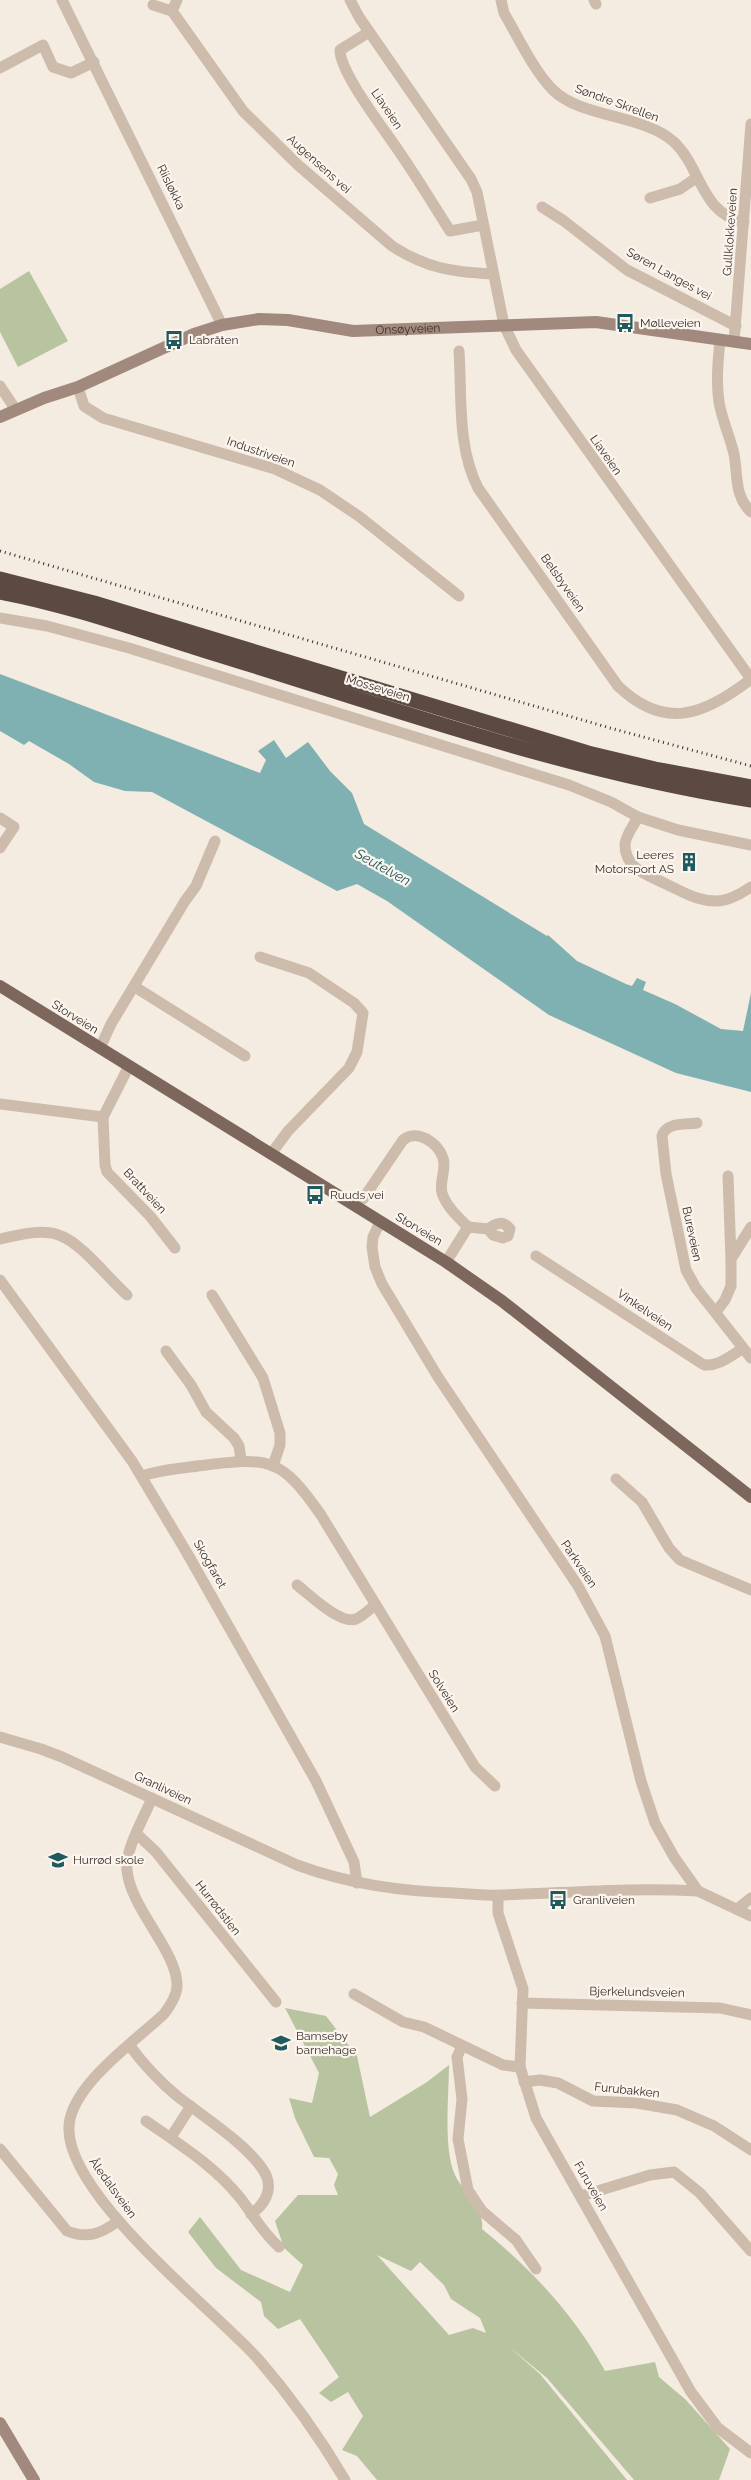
<svg xmlns="http://www.w3.org/2000/svg" width="751" height="2480" font-family="Raleway,sans-serif">
<style>
.green{fill:#b8c4a0;fill-rule:evenodd}
.water{fill:#7fb0b2}
.lines{fill:none;stroke-linecap:round;stroke-linejoin:round}
.street{stroke:#cdbbac;stroke-width:11}
.secondary{stroke:#a18a7d;stroke-width:12}
.primary{stroke:#7d675c;stroke-width:12}
.highway{stroke:#5c4a42;stroke-width:15}
.rail{stroke:#3b302b;stroke-width:3;stroke-dasharray:1 4;stroke-linecap:butt}
.labels{text-anchor:middle;stroke-width:4.5;stroke-linejoin:round;paint-order:stroke}
.street-label{font-size:12px;fill:#3b302b;stroke:#fbf5ee}
.poi-label{font-size:12px;fill:#3b302b;stroke:#fbf5ee;text-anchor:start}
.water-label{font-size:14px;font-style:italic;fill:#1f5a5e;stroke:#fbf5ee}
</style>
<rect width="100%" height="100%" fill="#f4ebe1"/>
<g class="green">
<path d="M29,271L68,341L18,367L0,332V289Z"/>
<path d="M285,2008L326,2016L357,2056L370,2117L427,2082L449,2065C449,2094 443,2150 455,2175C464,2193 485,2209 482,2229C531,2269 575,2315 605,2371L655,2362L659,2377L686,2400L730,2449L719,2480H634L547,2378L508,2346L540,2374L627,2480H377L357,2456L342,2450L363,2416L348,2392L331,2402L319,2393L339,2377L300,2319L278,2329L264,2316L261,2302L216,2268L188,2232L200,2217L241,2270L290,2292L303,2265L284,2248L275,2221L298,2195H338L334,2185L338,2174L329,2158L314,2157L295,2118L289,2098L312,2103L319,2073ZM377,2255L411,2271L420,2262L444,2285L451,2299L480,2318L486,2333L473,2328L449,2335Z"/>
</g>
<path class="water" d="M0,674L260,773L266,760L258,751L274,740L286,758L308,742L330,771L352,793L364,824L547,936L548,935L577,961L626,984L632,986L637,978L646,982L643,990L675,1004L721,1029L743,1031L751,993V1092L676,1073L549,1015L387,901L357,884L337,891L152,792L125,791L94,782L69,764L29,741L24,745L0,731Z"/>
<g class="lines">
<g class="street">
<path d="M62,0L222,325"/>
<path d="M177,0L172,11L243,111L298,165L392,246C426,268 452,272 492,274"/>
<path d="M350,0L359,17L471,179L477,192L504,325L516,350L751,679"/>
<path d="M501,0L504,13C518,37 534,71 553,90C581,118 643,114 674,142C701,167 701,214 744,222"/>
<path d="M594,0L596,4"/>
<path d="M153,5L172,11"/>
<path d="M369,32L340,50C340,73 384,129 398,150C416,176 433,204 450,231L483,225"/>
<path d="M0,68L43,45L53,67L71,73L94,62"/>
<path d="M650,198L680,189L696,178"/>
<path d="M542,207L564,221L627,270L736,326"/>
<path d="M720,340C718,361 716,382 719,402C722,420 730,437 734,454C738,475 734,496 751,512"/>
<path d="M734,342L751,124"/>
<path d="M459,351C462,396 457,447 478,488L618,686C665,731 704,715 751,679"/>
<path d="M0,386L16,410"/>
<path d="M78,387L84,406L103,418L275,469L320,490L360,517L459,596"/>
<path d="M0,618L47,626L129,648L569,785L611,802L638,817L678,830L751,845"/>
<path d="M638,817C634,825 625,836 625,845C625,870 651,876 668,885C685,893 699,902 719,901C731,900 742,893 751,887"/>
<path d="M0,818L14,827L0,848"/>
<path d="M260,957L309,973L354,1003L363,1013L357,1052L349,1068L288,1131L271,1154"/>
<path d="M135,987L245,1056"/>
<path d="M100,1048L111,1024L185,901L196,886L215,841"/>
<path d="M129,1066L103,1117L105,1165L107,1172L150,1216L175,1248"/>
<path d="M0,1104L103,1117"/>
<path d="M697,1123C685,1125 666,1122 662,1136L666,1174L686,1270L696,1288L751,1358"/>
<path d="M728,1176L731,1259"/>
<path d="M363,1199L403,1140C417,1128 438,1143 443,1158C447,1168 439,1181 442,1193C446,1206 458,1217 468,1227"/>
<path d="M380,1222L373,1237L372,1247L375,1267L382,1284L438,1377L578,1586L605,1636L641,1781L655,1823L674,1857L698,1891L751,1916"/>
<path d="M0,1239C19,1235 43,1228 61,1236C81,1243 109,1279 127,1295"/>
<path d="M536,1256L704,1365C719,1366 729,1357 742,1349"/>
<path d="M446,1262L468,1227L488,1229L493,1235L503,1238L508,1236L510,1229C503,1220 496,1223 488,1229"/>
<path d="M0,1280L132,1461L187,1553L316,1781L354,1862L357,1883"/>
<path d="M212,1295L263,1378L280,1433V1445L273,1466"/>
<path d="M716,1312L725,1300L731,1286V1259L751,1227"/>
<path d="M166,1351L191,1385L206,1412L234,1438L239,1446L241,1460"/>
<path d="M142,1476C162,1469 184,1468 206,1465C271,1457 282,1459 321,1515L475,1767L495,1786"/>
<path d="M616,1479L642,1502L669,1548L680,1560L751,1590"/>
<path d="M297,1585C309,1594 340,1625 356,1619C363,1616 369,1610 375,1605"/>
<path d="M0,1737L41,1749L62,1757L297,1865C349,1884 399,1891 454,1893C469,1894 485,1896 500,1895C568,1893 630,1887 698,1891"/>
<path d="M152,1798C144,1818 125,1849 127,1870C130,1908 178,1952 177,1986C177,1996 170,2006 164,2014C135,2041 79,2080 70,2119C54,2187 216,2311 259,2360C291,2397 320,2438 345,2480"/>
<path d="M137,1834L156,1852L276,2002"/>
<path d="M498,1896V1913L523,1989L520,2067L536,2118L691,2392L718,2428L751,2453"/>
<path d="M737,1909L751,1898"/>
<path d="M354,1994L403,2022L424,2027L503,2065L520,2067"/>
<path d="M522,2003L720,2008L751,2015"/>
<path d="M130,2046C144,2065 159,2081 177,2096C201,2115 253,2148 266,2175C273,2191 264,2205 251,2214"/>
<path d="M462,2046L457,2057L462,2099L458,2139L468,2190L482,2211L516,2240L536,2269"/>
<path d="M524,2082L540,2080L558,2083L593,2101L637,2103L677,2110L714,2126L751,2150"/>
<path d="M146,2121C179,2144 216,2167 241,2199C254,2216 263,2233 279,2247"/>
<path d="M171,2137L191,2106"/>
<path d="M0,2149L67,2231C87,2239 101,2234 118,2221"/>
<path d="M581,2196L650,2175L674,2172L700,2193L751,2251"/>
</g>
<g class="secondary">
<path id="s1" d="M0,417L44,398L78,387L194,334L222,325L259,319L288,320L353,331L596,322L751,344"/>
<path d="M0,2423L34,2480"/>
</g>
<path class="primary" d="M0,986L446,1262L502,1301L751,1497"/>
<g class="highway">
<path d="M0,579L94,603L588,753L655,769L751,787"/>
<path d="M0,592C69,605 136,629 203,650C383,705 565,771 751,800"/>
</g>
<path class="rail" d="M0,551L610,728L751,766"/>
</g>
<defs>
<g id="bus-bare" transform="scale(1.5)"><path d="M-5-6H5V4H4V6H2V4H-2V6H-4V4H-5ZM-3.5-4V0h7V-4ZM-3.5 1.2v1.5H-2V1.2ZM2 1.2v1.5H3.5V1.2Z" fill="#1f5a5e" stroke="#fbf5ee" stroke-width="2.5" paint-order="stroke"/></g>
<g id="building-bare" transform="scale(1.5)"><path d="M-4-6H4V6H1V3H-1V6H-4ZM-2.5-4.3h1.7v1.8h-1.7ZM.8-4.3h1.7v1.8H.8ZM-2.5-1h1.7V.8h-1.7ZM.8-1h1.7V.8H.8Z" fill="#1f5a5e" stroke="#fbf5ee" stroke-width="2.5" paint-order="stroke"/></g>
<g id="school-bare" transform="scale(1.5)"><path d="M0-5L7-2L0 1L-7-2ZM-4 1L0 2.5L4 1V4Q0 6-4 4Z" fill="#1f5a5e" stroke="#fbf5ee" stroke-width="2.5" paint-order="stroke"/></g>
</defs>
<g fill-rule="evenodd">
<use href="#bus-bare" x="625" y="323"/>
<use href="#bus-bare" x="174" y="340"/>
<use href="#building-bare" x="689" y="862"/>
<use href="#bus-bare" x="315" y="1195"/>
<use href="#school-bare" x="58" y="1860"/>
<use href="#bus-bare" x="558" y="1900"/>
<use href="#school-bare" x="281" y="2043"/>
</g>
<g class="labels">
<g class="street-label">
<text transform="translate(617 103) rotate(20)" y="4">Søndre Skrellen</text>
<text transform="translate(387 109) rotate(56)" y="4">Liaveien</text>
<text transform="translate(319 164) rotate(42)" y="4">Augensens vei</text>
<text transform="translate(171 187) rotate(64)" y="4">Riisløkka</text>
<text transform="translate(730 232) rotate(-86)" y="4">Gullklokkeveien</text>
<text transform="translate(669 274) rotate(29)" y="4">Søren Langes vei</text>
<text dy="4" stroke="none"><textPath href="#s1" startOffset="428">Onsøyveien</textPath></text>
<text transform="translate(261 452) rotate(19)" y="4">Industriveien</text>
<text transform="translate(606 455) rotate(55)" y="4">Liaveien</text>
<text transform="translate(563 583) rotate(55)" y="4">Belsbyveien</text>
<text transform="translate(378 688) rotate(17)" y="4">Mosseveien</text>
<text transform="translate(75 1017) rotate(32)" y="4">Storveien</text>
<text transform="translate(145 1191) rotate(47)" y="4">Brattveien</text>
<text transform="translate(419 1229) rotate(31)" y="4">Storveien</text>
<text transform="translate(692 1234) rotate(78)" y="4">Bureveien</text>
<text transform="translate(645 1310) rotate(34)" y="4">Vinkelveien</text>
<text transform="translate(210 1564) rotate(60)" y="4">Skogfaret</text>
<text transform="translate(579 1564) rotate(56)" y="4">Parkveien</text>
<text transform="translate(444 1691) rotate(58)" y="4">Solveien</text>
<text transform="translate(163 1788) rotate(25)" y="4">Granliveien</text>
<text transform="translate(218 1908) rotate(52)" y="4">Hurrødstien</text>
<text transform="translate(637 1992) rotate(1)" y="4">Bjerkelundsveien</text>
<text transform="translate(627 2090) rotate(6)" y="4">Furubakken</text>
<text transform="translate(591 2186) rotate(60)" y="4">Furuveien</text>
<text transform="translate(113 2188) rotate(54)" y="4">Åledalsveien</text>
</g>
<g class="poi-label">
<text x="640" y="327">Mølleveien</text>
<text x="189" y="344">Labråten</text>
<text x="674" y="859" text-anchor="end">Leeres<tspan x="674" dy="14">Motorsport AS</tspan></text>
<text x="330" y="1199">Ruuds vei</text>
<text x="73" y="1864">Hurrød skole</text>
<text x="573" y="1904">Granliveien</text>
<text x="296" y="2040">Bamseby<tspan x="296" dy="14">barnehage</tspan></text>
</g>
<g class="water-label">
<text transform="translate(383 867) rotate(29)" y="5">Seutelven</text>
</g>
</g>
</svg>
